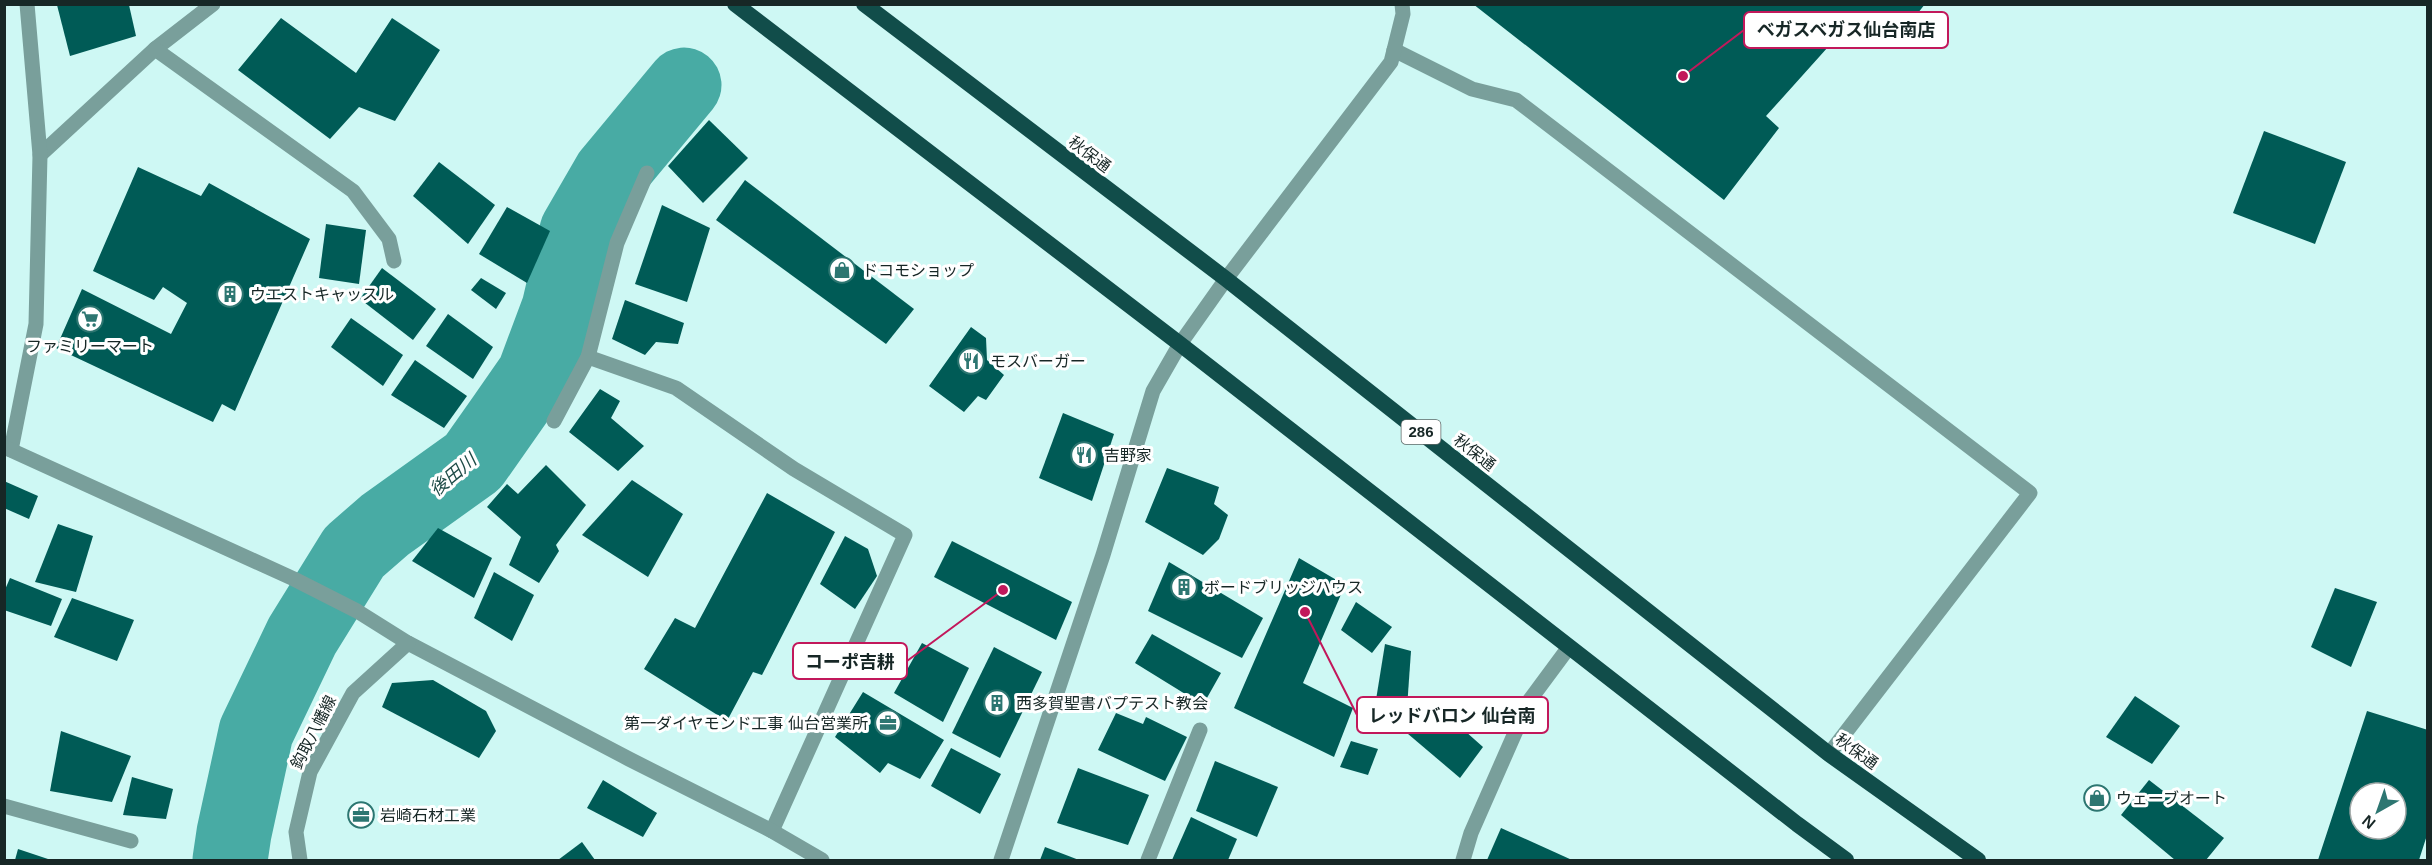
<svg xmlns="http://www.w3.org/2000/svg" width="2432" height="865" font-family="Arial,'Noto Sans JP',sans-serif">
<style>
.lines{fill:none;stroke-linecap:round;stroke-linejoin:round}
.river{stroke:#48aba4;stroke-width:75}
.building{fill:#005b56;fill-rule:evenodd}
.service{stroke:#799f9b;stroke-width:15}
.minor{stroke:#799f9b;stroke-width:15}
.tertiary{stroke:#799f9b;stroke-width:15}
.trunk{stroke:#114d4a;stroke-width:16}
.labels{text-anchor:middle;stroke-width:6;stroke-linejoin:round;paint-order:stroke}
.shield{fill:#fff;stroke:#5d6867;stroke-width:1.5}
.shield-label{font-size:15px;font-weight:bold;fill:#172726}
.street-label{font-size:16px;fill:#172726;stroke:#fff}
.poi-label{font-size:16px;fill:#172726;stroke:#fff;text-anchor:start}
.water-label{font-size:18px;font-style:italic;fill:#1e4b47;stroke:#fff}
.leader{fill:none;stroke:#c2185b;stroke-width:2}
.callout-dot{fill:#c2185b;stroke:#fff;stroke-width:2}
.callout{fill:#fff;stroke:#c2185b;stroke-width:2}
.callout-label{font-size:18px;text-anchor:middle;font-weight:bold;fill:#172726}
</style>
<rect width="100%" height="100%" fill="#cef8f4"/>
<g class="lines">
<path class="river" d="M230,860L234,833L256,732L302,636L354,552L385,525L473,462L504,418L534,375L559,308L577,231L610,174L684,85"/>
</g>
<g class="building">
<path d="M1473,4H1925L1904,31L1837,37L1766,116L1779,128L1724,200Z"/>
<path d="M57,5H129L136,36L70,56Z"/>
<path d="M281,18L356,73L392,18L440,50L395,121L359,107L330,139L238,70Z"/>
<path d="M709,120L748,158L703,203L668,166Z"/>
<path d="M2264,131L2346,162L2315,244L2233,213Z"/>
<path d="M439,162L495,205L468,244L413,196Z"/>
<path d="M138,167L201,196L209,183L310,239L235,411L222,404L213,422L56,348L82,289L171,334L187,303L163,287L154,300L93,271Z"/>
<path d="M745,180L914,309L886,344L716,220Z"/>
<path d="M662,205L710,228L687,302L635,284Z"/>
<path d="M507,207L550,231L527,283L479,254Z"/>
<path d="M326,224L366,230L359,284L319,278Z"/>
<path d="M382,268L436,309L413,340L360,299Z"/>
<path d="M481,278L506,293L496,309L471,290Z"/>
<path d="M625,300L684,323L678,344L656,342L645,355L612,339Z"/>
<path d="M448,314L493,347L473,379L426,346Z"/>
<path d="M351,318L403,355L383,386L331,347Z"/>
<path d="M971,327L986,338L987,360L1004,375L986,400L978,396L964,412L929,386Z"/>
<path d="M415,360L467,396L444,428L391,395Z"/>
<path d="M600,389L620,401L611,418L644,446L618,471L569,432Z"/>
<path d="M1063,413L1114,434L1092,501L1039,478Z"/>
<path d="M546,465L586,505L556,545L559,551L539,583L509,565L521,537L487,507L507,484L518,494Z"/>
<path d="M1167,468L1219,487L1214,504L1228,515L1219,539L1203,555L1145,522Z"/>
<path d="M632,480L683,514L648,577L582,535Z"/>
<path d="M4,481L38,496L29,519L4,508Z"/>
<path d="M767,493L835,532L762,675L753,672L727,721L644,669L675,618L695,628Z"/>
<path d="M58,524L93,536L76,592L35,582Z"/>
<path d="M438,528L492,558L474,598L412,561Z"/>
<path d="M845,536L868,549L877,576L855,609L820,584Z"/>
<path d="M952,541L1072,602L1056,640L934,577Z"/>
<path d="M1299,558L1345,585L1303,683L1353,708L1334,757L1234,708Z"/>
<path d="M1169,562L1263,618L1242,658L1148,611Z"/>
<path d="M494,572L534,595L512,641L474,618Z"/>
<path d="M10,578L62,599L51,626L4,610V592Z"/>
<path d="M2335,588L2377,602L2351,667L2311,647Z"/>
<path d="M72,598L134,620L117,661L54,637Z"/>
<path d="M1356,602L1392,627L1372,653L1341,630Z"/>
<path d="M1152,634L1221,673L1203,705L1135,663Z"/>
<path d="M922,643L969,668L943,722L894,693Z"/>
<path d="M1385,644L1411,651L1407,708L1375,706Z"/>
<path d="M994,647L1042,672L1000,758L952,733Z"/>
<path d="M433,680L486,711L496,731L479,758L382,707L392,683Z"/>
<path d="M863,692L944,740L920,779L888,763L880,773L835,737Z"/>
<path d="M2135,696L2180,726L2152,764L2106,737Z"/>
<path d="M1428,698L1483,747L1460,778L1401,728Z"/>
<path d="M2367,711L2428,730V832L2419,860H2318ZM2360,793H2396V829H2360Z"/>
<path d="M1116,713L1143,724L1146,717L1187,737L1165,781L1098,750Z"/>
<path d="M61,731L131,756L112,802L50,791Z"/>
<path d="M1351,741L1378,749L1368,775L1340,767Z"/>
<path d="M951,748L1001,774L980,814L931,786Z"/>
<path d="M1215,761L1278,787L1257,837L1196,811Z"/>
<path d="M1078,768L1149,795L1128,845L1057,823Z"/>
<path d="M132,777L173,789L166,819L123,815Z"/>
<path d="M603,780L657,813L643,837L587,808Z"/>
<path d="M2149,780L2224,838L2206,860H2175L2121,815Z"/>
<path d="M1191,817L1237,839L1228,860H1172Z"/>
<path d="M1501,828L1572,860H1487Z"/>
<path d="M582,842L595,860H558Z"/>
<path d="M1045,847L1079,860H1040Z"/>
<path d="M18,849L51,860H15Z"/>
</g>
<g class="lines">
<g class="service">
<path d="M1394,50L1472,89L1516,100L2030,493L1829,754"/>
<path d="M1226,279L1391,62L1403,14L1402,4"/>
</g>
<g class="minor">
<path d="M155,49L213,4"/>
<path d="M40,155L155,49L353,191L389,239L394,261"/>
<path d="M588,357L676,388L794,469L905,535L772,831"/>
<path d="M554,421L588,357L617,243L647,173"/>
<path d="M11,450L36,324L40,155L27,4"/>
<path d="M4,806L131,841"/>
<path d="M1148,860L1200,730"/>
<path d="M1463,860L1471,833L1529,701L1569,647"/>
</g>
<g class="tertiary">
<path d="M4,447L294,579L357,611L408,643L629,759L772,831L822,860"/>
<path d="M300,860L296,832L310,772L353,693L408,643"/>
<path d="M1001,860L1103,555L1153,391L1180,344L1226,279"/>
</g>
<g class="trunk">
<path d="M735,4L1180,344L1797,824L1846,860"/>
<path d="M864,4L1226,279L1829,754L1978,860"/>
</g>
</g>
<defs>
<g id="shop-ring" transform="scale(1.35)"><circle r="9.5" fill="#fff" stroke="#2d7671" stroke-width="1.5"/><path d="M-5-2.5h2.3a2.7 3.5 0 0 1 5.4 0H5L5.5 6h-11ZM-1.5-2.5h3a1.5 2.3 0 0 0-3 0Z" fill="#2d7671"/></g>
<g id="building-ring" transform="scale(1.35)"><circle r="9.5" fill="#fff" stroke="#2d7671" stroke-width="1.5"/><path d="M-4-6H4V6H1V3H-1V6H-4ZM-2.5-4.3h1.7v1.8h-1.7ZM.8-4.3h1.7v1.8H.8ZM-2.5-1h1.7V.8h-1.7ZM.8-1h1.7V.8H.8Z" fill="#2d7671"/></g>
<g id="supermarket-ring" transform="scale(1.35)"><circle r="9.5" fill="#fff" stroke="#2d7671" stroke-width="1.5"/><path d="M-6-5.5h2.5l.6 2H6L4.5 2H-2.5L-4.4-4H-6ZM-1.5 3.2a1.3 1.3 0 1 0 .1 0ZM3 3.2a1.3 1.3 0 1 0 .1 0Z" fill="#2d7671"/></g>
<g id="restaurant-ring" transform="scale(1.35)"><circle r="9.5" fill="#fff" stroke="#2d7671" stroke-width="1.5"/><path d="M-5-6h1v4h1v-4h1v4h1v-4h1v5L-1.5 .5V6h-2V.5L-5-1ZM5-6V6H3V1.5H1.5Q1.5-4 5-6Z" fill="#2d7671"/></g>
<g id="office-ring" transform="scale(1.35)"><circle r="9.5" fill="#fff" stroke="#2d7671" stroke-width="1.5"/><path d="M-6-3h4V-5.5h4V-3h4V5H-6ZM-1-4.5V-3h2v-1.5ZM-6 0V1H6V0Z" fill="#2d7671"/></g>
</defs>
<g fill-rule="evenodd">
<use href="#shop-ring" x="842" y="270"/>
<use href="#building-ring" x="230" y="294"/>
<use href="#supermarket-ring" x="90" y="319"/>
<use href="#restaurant-ring" x="971" y="361"/>
<use href="#restaurant-ring" x="1084" y="455"/>
<use href="#building-ring" x="1184" y="587"/>
<use href="#building-ring" x="997" y="703"/>
<use href="#office-ring" x="888" y="723"/>
<use href="#shop-ring" x="2097" y="798"/>
<use href="#office-ring" x="361" y="815"/>
</g>
<g class="labels">
<rect class="shield" x="1401.5" y="420" width="39" height="24" rx="4.5"/>
<g class="shield-label">
<text x="1421" y="437">286</text>
</g>
<g class="street-label">
<text transform="translate(1090 154) rotate(37)" y="6">秋保通</text>
<text transform="translate(1475 452) rotate(38)" y="6">秋保通</text>
<text transform="translate(313 732) rotate(-63)" y="6">鈎取八幡線</text>
<text transform="translate(1857 751) rotate(36)" y="6">秋保通</text>
</g>
<g class="poi-label">
<text x="862" y="276">ドコモショップ</text>
<text x="250" y="300">ウエストキャッスル</text>
<text x="90" y="352" text-anchor="middle">ファミリーマート</text>
<text x="990" y="367">モスバーガー</text>
<text x="1104" y="461">吉野家</text>
<text x="1204" y="593">ボードブリッジハウス</text>
<text x="1016" y="709">西多賀聖書バプテスト教会</text>
<text x="868" y="729" text-anchor="end">第一ダイヤモンド工事 仙台営業所</text>
<text x="2116" y="804">ウェーブオート</text>
<text x="380" y="821">岩崎石材工業</text>
</g>
<g class="water-label">
<text transform="translate(453 475) rotate(-40)" y="6">後田川</text>
</g>
</g>
<path class="leader" d="M1683 76L1744 30M1003 590L907 661M1305 612L1357 715"/>
<g class="callout-dot">
<circle cx="1683" cy="76" r="6"/>
<circle cx="1003" cy="590" r="6"/>
<circle cx="1305" cy="612" r="6"/>
</g>
<g class="callout">
<rect x="1744" y="12" width="204" height="36" rx="6"/>
<rect x="793" y="643" width="114" height="36" rx="6"/>
<rect x="1357" y="697" width="191" height="36" rx="6"/>
</g>
<g class="callout-label">
<text x="1846" y="36">ベガスベガス仙台南店</text>
<text x="850" y="668">コーポ吉耕</text>
<text x="1452" y="722">レッドバロン 仙台南</text>
</g>
<rect width="2432" height="865" fill="none" stroke="#172726" stroke-width="12"/>
<g transform="translate(2378 811) rotate(220)"><circle r="28" fill="#ffffff" stroke="#a2a9a8" stroke-width="1.5"/>
<path d="M0-4.5L10 22L0 15L-10 22Z" fill="#2d7671"/>
<text y="-9" font-size="16" font-weight="bold" text-anchor="middle" fill="#172726">N</text>
</g>
</svg>
